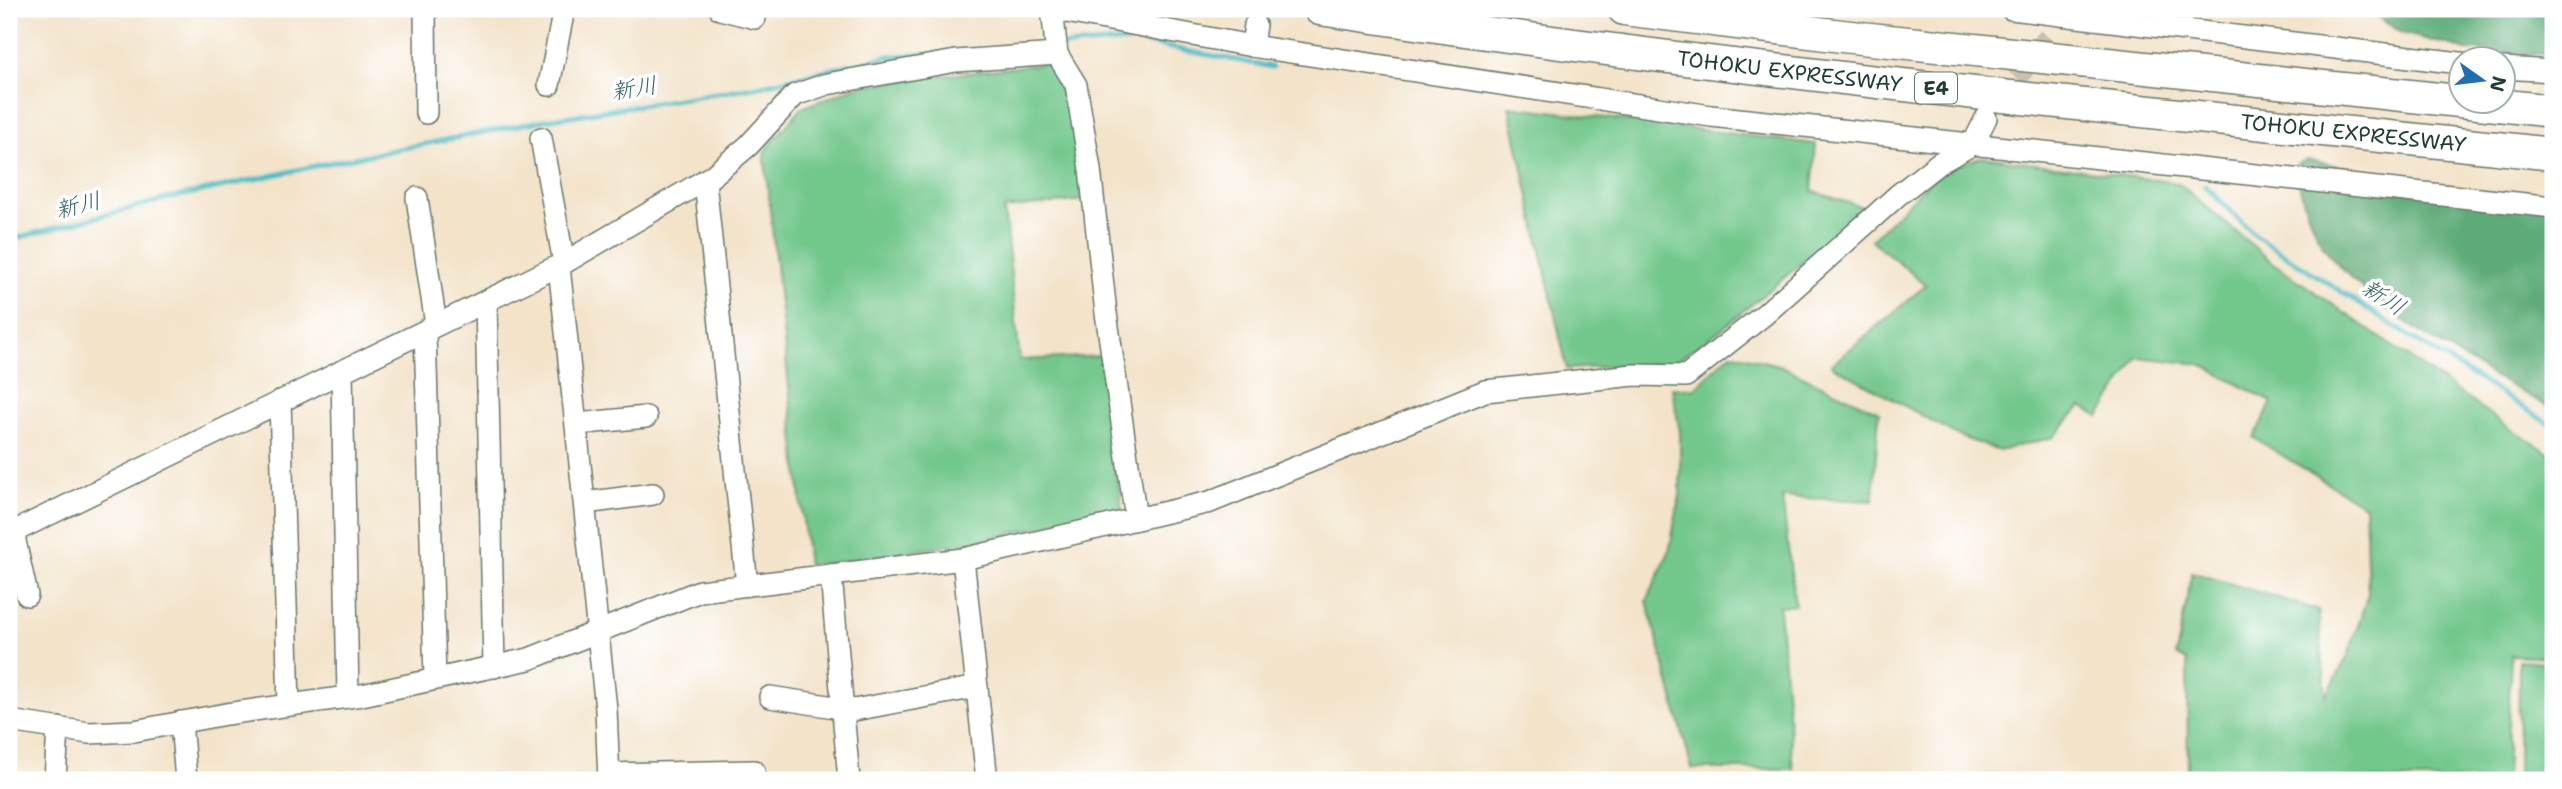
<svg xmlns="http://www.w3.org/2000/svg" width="2562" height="789" font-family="'Shantell Sans','Klee One',sans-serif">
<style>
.green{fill:#72c78b;stroke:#488260;stroke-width:2}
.forest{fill:#5dac77;stroke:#3e7456;stroke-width:2}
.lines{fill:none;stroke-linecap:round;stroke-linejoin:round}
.stream{stroke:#4fbdc5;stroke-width:5}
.minor-tunnel{stroke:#c9c2ab;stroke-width:21;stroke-dasharray:21 10;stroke-linecap:butt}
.minor-casing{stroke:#697768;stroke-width:24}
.highway-casing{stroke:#697768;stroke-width:35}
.minor{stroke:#fff;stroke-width:21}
.highway{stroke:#fff;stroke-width:32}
.labels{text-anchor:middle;stroke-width:7;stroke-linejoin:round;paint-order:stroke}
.shield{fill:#fff;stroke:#627771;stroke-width:2}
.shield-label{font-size:19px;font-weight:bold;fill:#1f3d34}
.street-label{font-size:21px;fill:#1f3d34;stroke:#fff}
.water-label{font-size:23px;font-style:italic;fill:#2d6360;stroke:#fff}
</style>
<rect width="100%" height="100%" fill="#fff"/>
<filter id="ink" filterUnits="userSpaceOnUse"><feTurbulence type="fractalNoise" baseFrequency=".0143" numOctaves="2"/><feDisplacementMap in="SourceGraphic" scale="14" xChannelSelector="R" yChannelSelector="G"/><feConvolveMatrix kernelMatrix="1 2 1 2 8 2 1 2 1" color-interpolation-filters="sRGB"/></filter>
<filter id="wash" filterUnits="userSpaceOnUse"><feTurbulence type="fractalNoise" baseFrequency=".00686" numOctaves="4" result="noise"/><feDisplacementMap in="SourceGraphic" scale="28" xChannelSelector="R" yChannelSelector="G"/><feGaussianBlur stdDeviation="1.57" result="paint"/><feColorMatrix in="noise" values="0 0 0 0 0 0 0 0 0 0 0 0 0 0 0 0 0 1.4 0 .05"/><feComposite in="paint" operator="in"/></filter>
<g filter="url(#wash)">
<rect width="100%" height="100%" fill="#f3e3c9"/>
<g class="green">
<path d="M1049,63L1081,139L1082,200L1004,209L1020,360L1102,356L1122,509L972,542L808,566L764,152L801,108L857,86Z"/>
<path d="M1509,106L1816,144L1812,191L1868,209L1718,332L1672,363L1567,369Z"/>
<path d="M1984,157L2178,183L2272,262L2511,429L2553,455V658L2511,655L2506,780H2188L2187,661L2176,655L2192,572L2318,610L2326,696L2348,656L2368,594L2365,506L2254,438L2272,402L2200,364L2138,357L2099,417L2081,406L2054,437L1999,451L1961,437L1831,365L1926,285L1871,240L1928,183L1950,167Z"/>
<path d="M1731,353L1779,365L1879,412L1873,501L1782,497L1795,605L1779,607L1793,769H1692L1647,601L1669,552L1680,495V432L1672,388H1695Z"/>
<path d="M2519,660L2553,663V780H2518Z"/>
</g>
<g class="forest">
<path d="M2370,9H2553V55L2467,50L2402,33L2373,14Z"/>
<path d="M2307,160L2553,205V410C2480,367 2383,320 2329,254C2312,233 2297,189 2297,164Z"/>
</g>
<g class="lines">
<g class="stream">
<path d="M1061,46L1135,41L1272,67"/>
<path d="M2205,186L2256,236L2417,341L2553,426"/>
<path d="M9,240L166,199L333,162L546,120L754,87L889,56L946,53"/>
</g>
</g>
</g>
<g filter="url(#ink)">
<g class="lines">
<g class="minor-tunnel">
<path d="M1255,25L1257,9"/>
<path d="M1998,103L2053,31"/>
</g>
<g class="minor-casing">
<g id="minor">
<path d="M425,9L426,113"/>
<path d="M720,9L755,18"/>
<path d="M1050,9L1252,46L1711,116L2553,207"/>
<path d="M1052,9L1057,54L1076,85L1090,169L1106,313L1136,519"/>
<path d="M2011,9L2460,63"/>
<path d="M1252,46L1255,25"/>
<path d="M2502,68L2553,71"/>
<path d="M549,85L564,9"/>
<path d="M541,138L564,263"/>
<path d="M705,181L747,585"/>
<path d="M417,198L436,325"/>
<path d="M559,266L606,709L609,780"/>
<path d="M486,301L494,667"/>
<path d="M425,331L435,679"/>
<path d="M342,371L348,697"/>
<path d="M280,401L289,705"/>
<path d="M577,424L646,417"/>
<path d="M585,503L653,494"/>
<path d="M13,532L27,595"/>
<path d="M9,534L564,263L712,176L748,146L795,95L827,84L956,61L1057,54"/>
<path d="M963,559L987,780"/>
<path d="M831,575L849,780"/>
<path d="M770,697L854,710L977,687"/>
<path d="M9,721L89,733L134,731L226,714L362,695L529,659L700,591L963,559L1210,502L1485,391L1634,375L1686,376L1765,314L1898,195L1939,163L1973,144L1986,118"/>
<path d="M181,722L186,780"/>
<path d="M609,774L754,771"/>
<path d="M55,780L58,728"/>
</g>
</g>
<g class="highway-casing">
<g id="highway">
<path id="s1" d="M1320,9C1729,71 2142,111 2553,154"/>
<path d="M1624,9L1842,36L2553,111"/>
</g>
</g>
<use href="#minor" class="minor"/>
<use href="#highway" class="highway"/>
</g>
</g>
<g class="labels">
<rect class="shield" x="1915" y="72.5" width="42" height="31" rx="5"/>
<g class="shield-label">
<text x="1936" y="95">E4</text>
</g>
<g class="street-label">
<text dy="7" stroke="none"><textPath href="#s1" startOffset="474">TOHOKU EXPRESSWAY</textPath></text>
<text dy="7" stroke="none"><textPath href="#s1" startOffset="1041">TOHOKU EXPRESSWAY</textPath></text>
</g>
<g class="water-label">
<text transform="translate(634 88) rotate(-9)" y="8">新川</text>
<text transform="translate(78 205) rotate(-14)" y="8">新川</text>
<text transform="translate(2384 297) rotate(33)" y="8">新川</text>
</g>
</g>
<rect width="2562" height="789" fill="none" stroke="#fff" stroke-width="35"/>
<g transform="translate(2482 80) rotate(104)"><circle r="33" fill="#ffffff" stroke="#a5b1ae" stroke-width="2"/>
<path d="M0-5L12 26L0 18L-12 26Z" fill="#1f6fb2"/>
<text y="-10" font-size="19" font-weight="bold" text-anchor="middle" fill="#1f3d34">N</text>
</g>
</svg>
